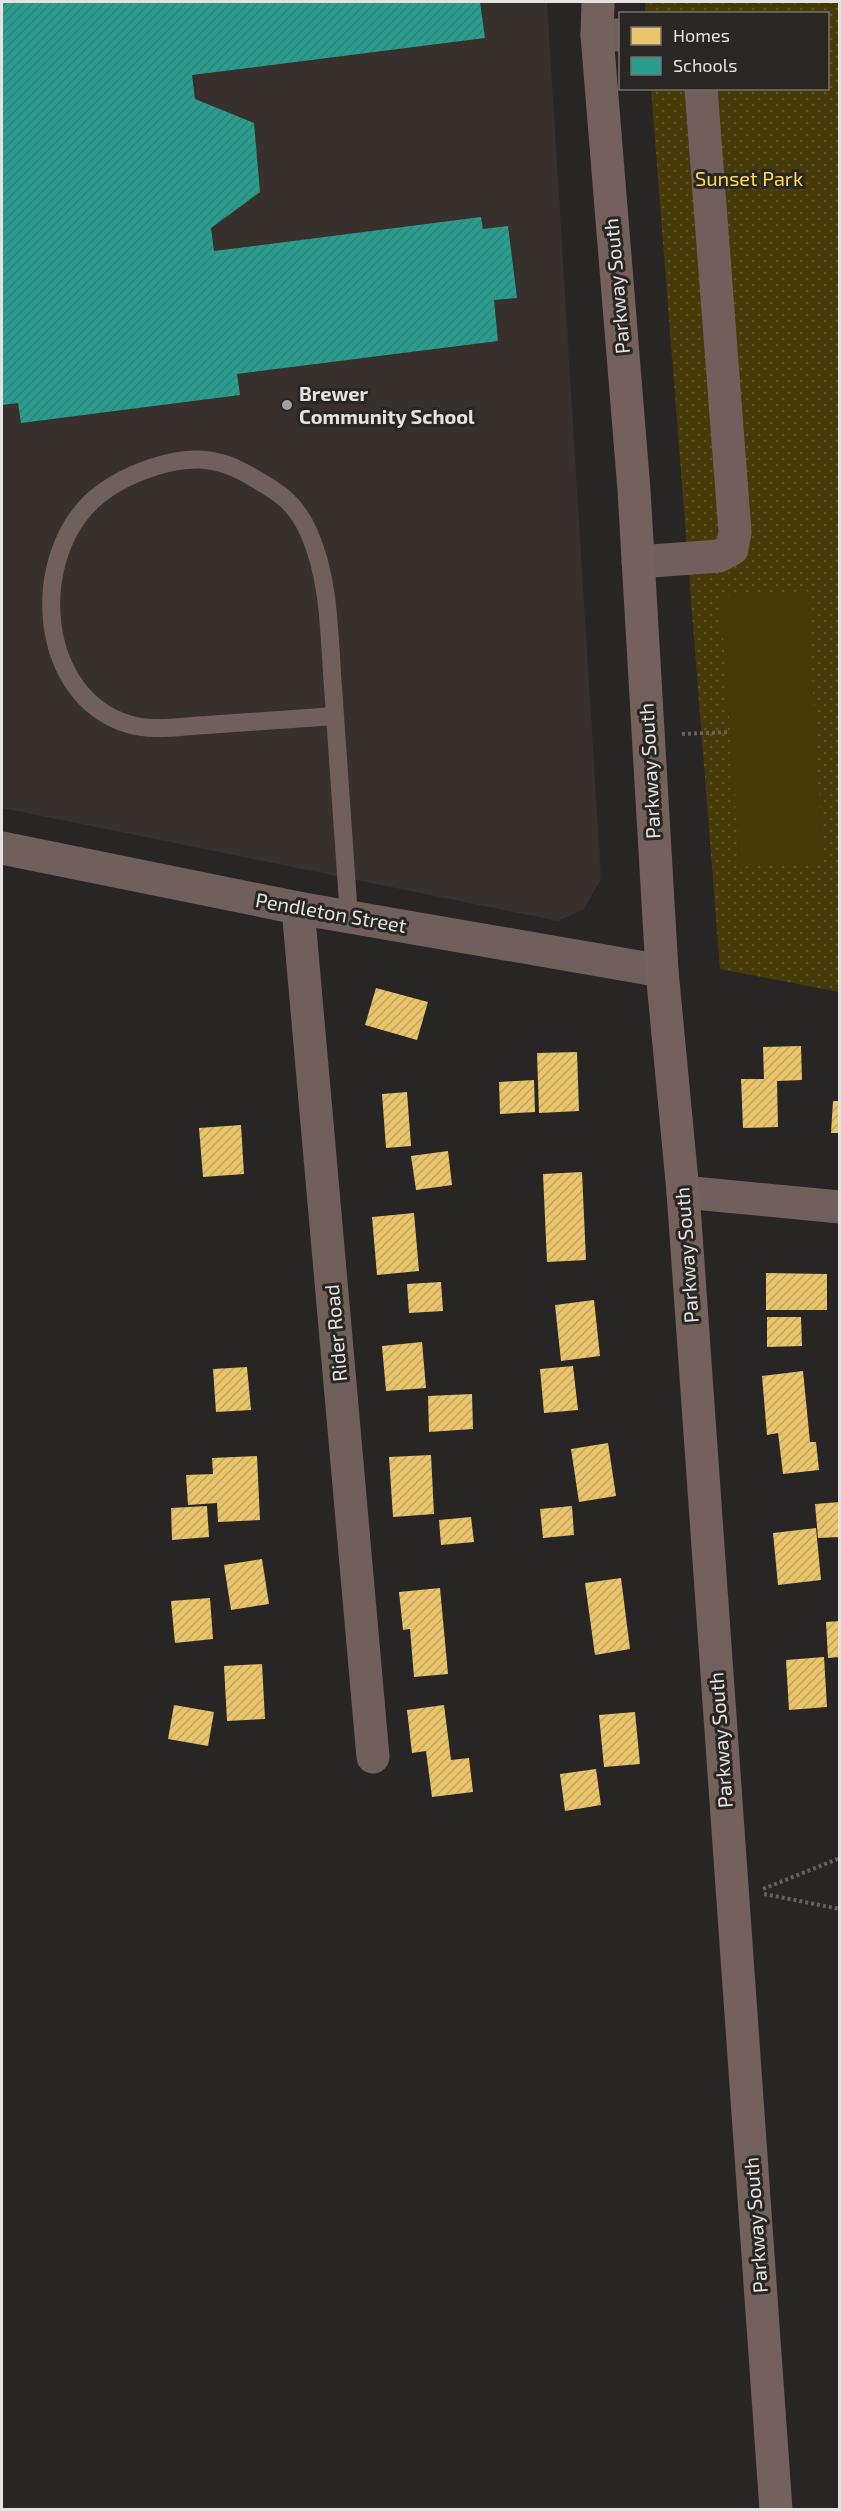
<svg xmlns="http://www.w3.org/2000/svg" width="841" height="2511" font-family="'Exo 2',sans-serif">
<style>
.built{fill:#37302c}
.grass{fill:url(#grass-dots)}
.garden{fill:#453a08}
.homes{fill:url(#homes-hatch)}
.schools{fill:url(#schools-hatch)}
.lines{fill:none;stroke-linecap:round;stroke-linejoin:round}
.path{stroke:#69605e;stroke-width:4;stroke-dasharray:3 3;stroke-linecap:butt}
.service{stroke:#715f5c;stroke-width:18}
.minor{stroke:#715f5c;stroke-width:33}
.tertiary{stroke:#715f5c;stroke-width:33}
.secondary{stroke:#74615d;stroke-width:33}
.poi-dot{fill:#a3a1a0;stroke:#292624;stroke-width:2}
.labels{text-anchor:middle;stroke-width:6;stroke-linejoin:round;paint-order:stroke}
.park-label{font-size:20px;fill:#fddb50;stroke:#292624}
.street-label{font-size:20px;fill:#e5e3e2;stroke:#292624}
.poi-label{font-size:20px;font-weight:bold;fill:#e5e3e2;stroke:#292624;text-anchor:start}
</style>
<defs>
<pattern id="grass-dots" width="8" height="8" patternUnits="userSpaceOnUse" patternTransform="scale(1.5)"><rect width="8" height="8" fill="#453a08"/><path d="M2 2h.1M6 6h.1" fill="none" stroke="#60562c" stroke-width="1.8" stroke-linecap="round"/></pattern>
<pattern id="homes-hatch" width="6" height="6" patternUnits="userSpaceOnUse" patternTransform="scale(1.5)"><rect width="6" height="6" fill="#e9c46a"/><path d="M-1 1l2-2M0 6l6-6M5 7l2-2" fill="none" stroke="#c0a460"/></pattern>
<pattern id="schools-hatch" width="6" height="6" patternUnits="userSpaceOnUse" patternTransform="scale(1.5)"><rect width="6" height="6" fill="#2a9d8f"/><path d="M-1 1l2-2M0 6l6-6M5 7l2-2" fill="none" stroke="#328278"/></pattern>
</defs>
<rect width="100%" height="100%" fill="#282625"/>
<path class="built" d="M2,2H547L601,879L584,909L558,921L2,808Z"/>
<path class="grass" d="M645,2H839V992L720,969L651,89L828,88V14L646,13Z"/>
<path class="garden" d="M807,591L823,863L740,867L720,597Z"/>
<g class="homes">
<path d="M376,988L428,1002L417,1040L365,1025Z"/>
<path d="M801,1046L802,1080L777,1081L778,1127L743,1128L741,1079H764L763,1047Z"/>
<path d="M577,1052L579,1111L539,1113L537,1053Z"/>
<path d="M534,1080L535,1112L500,1114L499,1082Z"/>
<path d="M407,1092L411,1146L386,1148L382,1094Z"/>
<path d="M833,1101H840V1133H831Z"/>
<path d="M241,1125L244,1174L203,1177L199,1128Z"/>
<path d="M448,1151L452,1185L416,1190L411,1156Z"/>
<path d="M582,1172L586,1260L547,1262L543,1174Z"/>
<path d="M414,1213L419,1271L377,1275L372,1217Z"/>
<path d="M766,1273L827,1274V1310H766Z"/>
<path d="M441,1282L443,1311L409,1313L407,1284Z"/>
<path d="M594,1300L600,1356L561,1361L555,1305Z"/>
<path d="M767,1317H801L802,1346L767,1347Z"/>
<path d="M422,1342L426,1388L386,1391L382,1346Z"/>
<path d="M573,1366L578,1410L544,1413L540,1369Z"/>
<path d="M247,1367L251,1410L216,1412L213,1369Z"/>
<path d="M803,1371L810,1442H816L819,1470L783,1474L778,1433L767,1435L762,1376Z"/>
<path d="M472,1394L473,1429L429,1432L428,1396Z"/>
<path d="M608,1443L616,1496L579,1502L571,1449Z"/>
<path d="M431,1455L434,1514L393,1517L389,1457Z"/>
<path d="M257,1456L260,1520L218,1522L217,1503L188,1505L186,1475L213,1474L212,1458Z"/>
<path d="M840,1502V1537L818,1538L815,1504Z"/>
<path d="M207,1506L209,1537L172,1540L171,1508Z"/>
<path d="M572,1506L574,1535L543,1538L540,1509Z"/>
<path d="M471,1517L474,1542L441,1545L439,1520Z"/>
<path d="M816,1528L821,1580L778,1585L773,1533Z"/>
<path d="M262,1559L269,1604L231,1610L224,1565Z"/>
<path d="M621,1578L630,1649L595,1655L585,1583Z"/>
<path d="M440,1588L448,1674L414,1677L410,1629L403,1630L399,1592Z"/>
<path d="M210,1598L213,1639L175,1643L171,1601Z"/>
<path d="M840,1621V1657L828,1658L826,1622Z"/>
<path d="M824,1657L827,1707L789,1710L786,1660Z"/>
<path d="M262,1664L265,1719L227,1721L224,1666Z"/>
<path d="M174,1705L214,1712L208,1746L168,1739Z"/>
<path d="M444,1705L451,1760L469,1758L473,1792L432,1797L426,1751L412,1753L407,1710Z"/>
<path d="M635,1712L640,1764L604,1767L599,1715Z"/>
<path d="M596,1769L601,1805L565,1811L560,1774Z"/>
</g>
<path class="schools" d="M2,2H480L485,38L192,75L195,99L254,123L260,192L211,228L214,251L481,217L483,229L508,226L517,298L494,300L498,341L237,374L240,395L21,423L18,403L2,405Z"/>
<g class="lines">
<g class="path">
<path d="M682,734L730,732"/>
<path d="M763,1889L840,1858"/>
<path d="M764,1894L840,1909"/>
</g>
<path class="service" d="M335,716C292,719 249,722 206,725C181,726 152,732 128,724C38,696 29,562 91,502C108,486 132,474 154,467C187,456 215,456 245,473C275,490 295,500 309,533C330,580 329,636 333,687C338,764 343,841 349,917"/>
<g class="minor">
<path d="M298,908L373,1757"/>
<path d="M683,1192L840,1207"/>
</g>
<g class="tertiary">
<path d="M597,35H620"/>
<path d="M638,562L719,556L732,549L735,532L701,88"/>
<path d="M2,848L298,908L662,971"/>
</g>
<path class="secondary" d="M598,2L597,35L634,490L662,971L683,1192L776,2510"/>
</g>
<circle class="poi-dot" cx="287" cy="405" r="6"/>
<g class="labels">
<g class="park-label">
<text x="749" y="186">Sunset Park</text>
</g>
<g class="street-label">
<text transform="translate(617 286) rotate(-95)" y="7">Parkway South</text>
<text transform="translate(650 771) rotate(-93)" y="7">Parkway South</text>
<text transform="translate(331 913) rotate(10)" y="7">Pendleton Street</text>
<text transform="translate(687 1255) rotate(-94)" y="7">Parkway South</text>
<text transform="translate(336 1333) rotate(-95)" y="7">Rider Road</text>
<text transform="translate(721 1740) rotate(-94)" y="7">Parkway South</text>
<text transform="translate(756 2225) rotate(-94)" y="7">Parkway South</text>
</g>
<g class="poi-label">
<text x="299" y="401">Brewer<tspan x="299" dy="23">Community School</tspan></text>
</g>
</g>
<rect width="841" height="2511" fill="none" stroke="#e5e3e2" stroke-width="6"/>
<rect x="619" y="12" width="210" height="78" fill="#292624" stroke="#747270" stroke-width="1.5"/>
<rect x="631" y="27" width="30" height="18" fill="#e9c46a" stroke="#747270" stroke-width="1.5"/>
<text x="673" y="42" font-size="18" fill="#e5e3e2">Homes</text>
<rect x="631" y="57" width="30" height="18" fill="#2a9d8f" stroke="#747270" stroke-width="1.5"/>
<text x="673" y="72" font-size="18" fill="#e5e3e2">Schools</text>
</svg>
